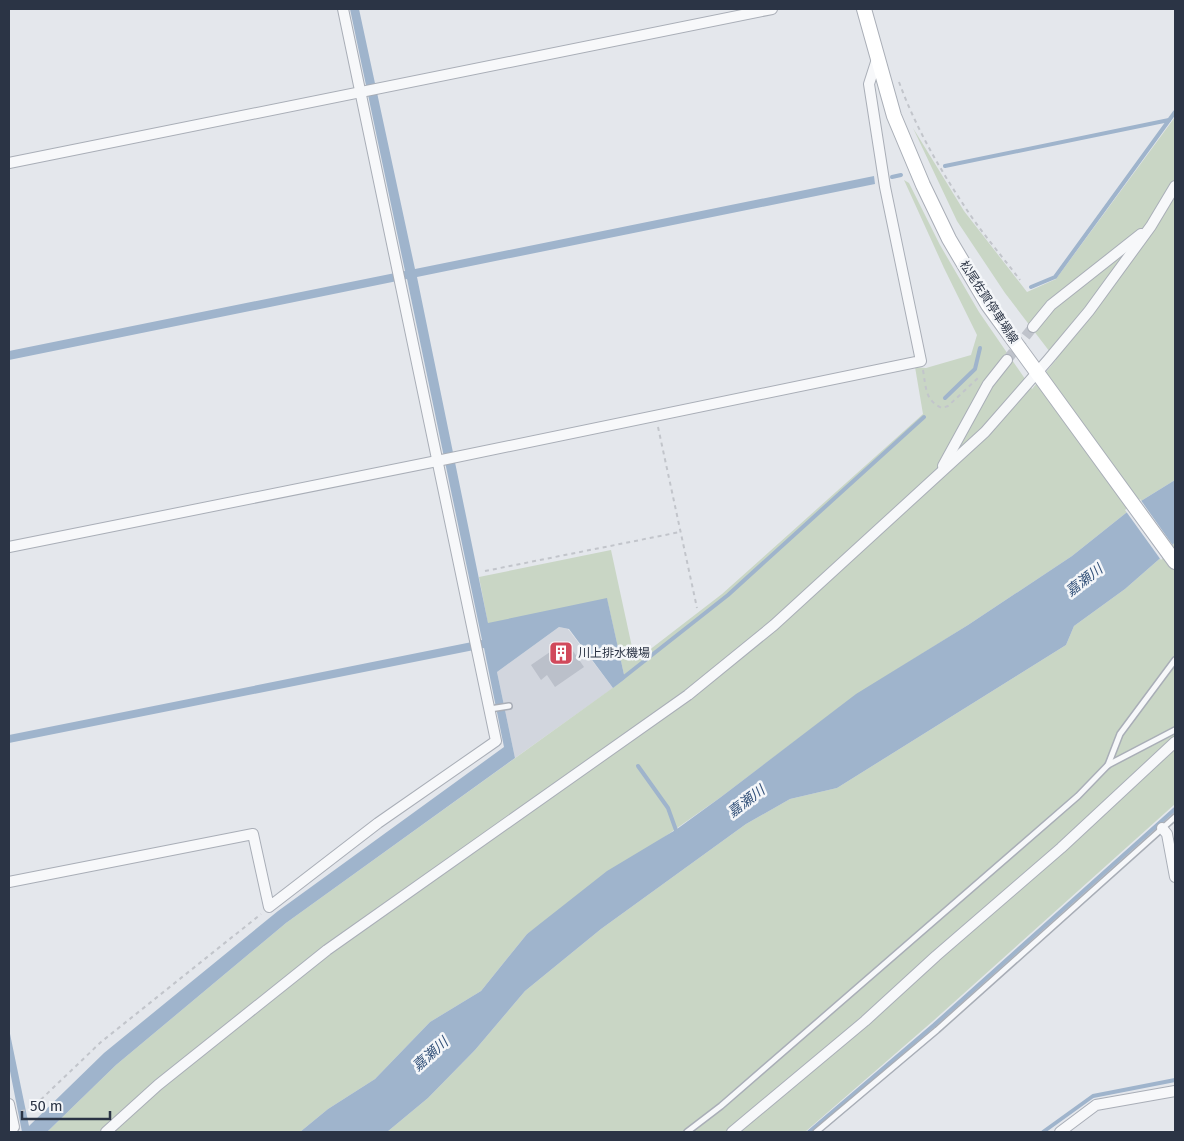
<svg xmlns="http://www.w3.org/2000/svg" width="1184" height="1141" font-family="'Fira Sans','Noto Sans JP',sans-serif">
<style>
.built{fill:#d2d6de}
.green{fill:#c9d6c5}
.water{fill:#9fb4cc}
.pier{fill:#e4e7ec}
.lines{fill:none;stroke-linecap:round;stroke-linejoin:round}
.stream{stroke:#9fb4cc;stroke-width:4}
.building{fill:#bbc0ca}
.street-tunnel{stroke:#bfc3cb;stroke-width:10;stroke-dasharray:10 5;stroke-linecap:butt}
.lane-casing{stroke:#a9aeb7;stroke-width:8}
.street-casing{stroke:#a9aeb7;stroke-width:12}
.secondary-casing{stroke:#a9aeb7;stroke-width:16}
.path{stroke:#c2c5cb;stroke-width:2;stroke-dasharray:4 4;stroke-linecap:butt}
.lane{stroke:#f7f8fa;stroke-width:5}
.street{stroke:#f7f8fa;stroke-width:10}
.secondary{stroke:#fff;stroke-width:14}
.labels{text-anchor:middle;stroke-width:5;stroke-linejoin:round;paint-order:stroke}
.street-label{font-size:12px;fill:#2b3445;stroke:#f4f6f9}
.poi-label{font-size:12px;fill:#2b3445;stroke:#f4f6f9;text-anchor:start}
.water-label{font-size:14px;font-style:italic;fill:#34527a;stroke:#f4f6f9}
</style>
<rect width="100%" height="100%" fill="#e4e7ec"/>
<path class="built" d="M559,627L568,629L613,688L515,758L497,672Z"/>
<g class="green">
<path d="M1175,117V480L1141,501L1072,556L968,625L856,695L721,797L527,934L481,991L430,1022L375,1079L328,1109L300,1132H47L116,1065L286,923L625,679L607,599L488,624L479,577L611,550L635,661L722,594L923,414L915,367L926,368L971,355L977,335L944,268L904,180L909,183L940,245L979,312L1032,389L1056,360L1005,293L957,221L913,128L964,211L1027,292L1056,279Z"/>
<path d="M1175,542V804L933,1021L805,1132H387L428,1098L475,1050L525,991L601,929L746,824L790,799L837,788L1066,645L1074,626L1125,589L1165,554Z"/>
</g>
<g class="water">
<path d="M350,9H359L415,269L874,176L875,184L417,277L488,623L607,598L625,679L613,688L569,629L559,627L497,672L515,758L286,923L116,1065L47,1132H22L9,1066V1029L29,1126L104,1053L278,911L504,747L484,648L9,743V735L482,640L407,279L9,360V351L405,271Z"/>
<path d="M1175,480V542L1165,554L1125,589L1074,626L1066,645L837,788L790,799L746,824L601,929L525,991L475,1050L428,1098L387,1132H300L328,1109L375,1079L430,1022L481,991L527,934L607,871L677,829L721,797L856,694L968,625L1072,556L1141,501Z"/>
</g>
<path class="pier" d="M1140,499L1174,547L1161,560L1125,510Z"/>
<g class="lines">
<g class="stream">
<path d="M945,166L1169,120"/>
<path d="M892,177L901,175"/>
<path d="M1031,287L1055,277L1175,112"/>
<path d="M945,398L975,369L980,348"/>
<path d="M624,677L728,595L924,417"/>
<path d="M638,766L668,808L677,833"/>
<path d="M809,1132L934,1025L1175,809"/>
<path d="M1043,1132L1093,1096L1175,1080"/>
</g>
</g>
<path class="building" d="M566,641L584,667L555,687L547,675L541,680L531,665Z"/>
<g class="lines">
<path class="street-tunnel" d="M1007,360L1033,327"/>
<g class="lane-casing">
<g id="lane">
<path d="M490,709L509,706"/>
<path d="M1108,765L1120,734L1175,660"/>
<path d="M687,1132L721,1106L1078,796L1108,765L1175,730"/>
<path d="M816,1132L937,1030L1175,817"/>
</g>
</g>
<g class="street-casing">
<g id="street">
<path d="M9,163L772,9"/>
<path d="M1033,327L1051,305L1141,234"/>
<path d="M943,466L988,384L1007,360"/>
<path d="M9,547L437,461L921,361L885,187L869,84L877,59"/>
<path d="M1162,828L1167,834L1175,877"/>
<path d="M9,882L253,834L269,907L378,823L496,741L343,9"/>
<path d="M9,1104L14,1127L9,1132"/>
<path d="M106,1132L158,1085L327,950L688,695L774,625L985,432L1048,360L1089,311L1151,226L1175,186"/>
<path d="M732,1132L865,1021L936,956L1061,848L1175,742"/>
<path d="M1060,1132L1096,1105L1175,1091"/>
</g>
</g>
<g class="secondary-casing">
<path id="secondary" d="M864,9L894,116L923,185L949,239L988,305L1175,562"/>
</g>
<g class="path">
<path d="M899,82C915,126 939,168 965,207C981,232 1002,256 1020,280"/>
<path d="M923,370C926,387 925,401 942,408L948,406L978,378"/>
<path d="M658,427L697,608"/>
<path d="M485,571L680,532"/>
<path d="M21,1111L30,1110L101,1042L261,914"/>
</g>
<use href="#lane" class="lane"/>
<use href="#street" class="street"/>
<use href="#secondary" class="secondary"/>
</g>
<defs>
<g id="building-square" transform="scale(1.25)"><rect x="-9" y="-9" width="18" height="18" rx="4" fill="#d1495b" stroke="#f4f6f9"/><path d="M-4-6H4V6H1V3H-1V6H-4ZM-2.5-4.3h1.7v1.8h-1.7ZM.8-4.3h1.7v1.8H.8ZM-2.5-1h1.7V.8h-1.7ZM.8-1h1.7V.8H.8Z" fill="#fff"/></g>
</defs>
<g fill-rule="evenodd">
<use href="#building-square" x="561" y="653"/>
</g>
<g class="labels">
<g class="street-label">
<text transform="translate(989 302) rotate(57)" y="4">松尾佐賀停車場線</text>
</g>
<g class="poi-label">
<text x="578" y="657">川上排水機場</text>
</g>
<g class="water-label">
<text transform="translate(1084 580) rotate(-38)" y="5">嘉瀬川</text>
<text transform="translate(746 801) rotate(-37)" y="5">嘉瀬川</text>
<text transform="translate(430 1054) rotate(-42)" y="5">嘉瀬川</text>
</g>
</g>
<rect width="1184" height="1141" fill="none" stroke="#2b3445" stroke-width="20"/>
<path d="M22 1111v8h88v-8" fill="none" stroke="#2b3445" stroke-width="2.5"/>
<text x="30" y="1111" font-size="15" fill="#2b3445" stroke="#f4f6f9" stroke-width="4" paint-order="stroke">50 m</text>
</svg>
